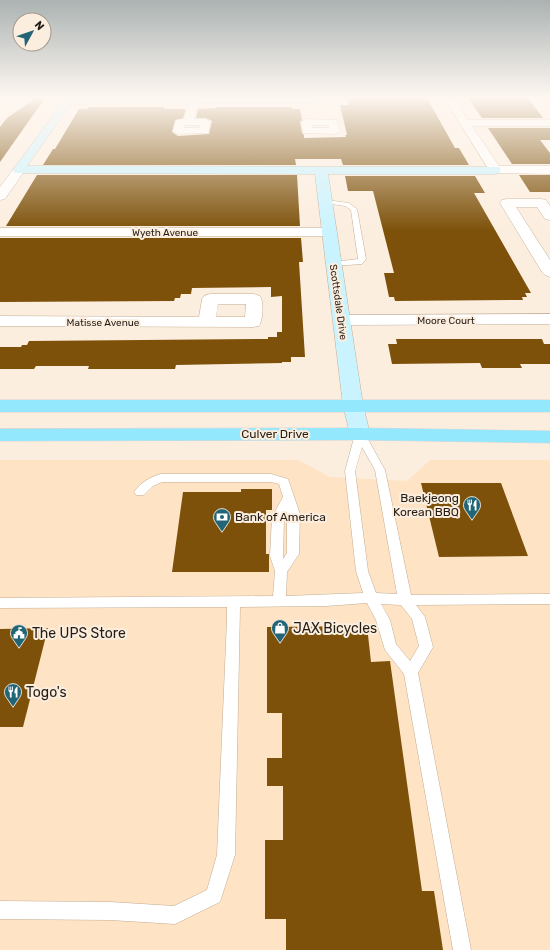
<svg xmlns="http://www.w3.org/2000/svg" width="550" height="950" font-family="Rubik,sans-serif">
<style>
.built{fill:#fee3c4}
.building{fill:#7d510a}
.lines{fill:none;stroke-linecap:round;stroke-linejoin:round}
.lane-casing{stroke:#c2ad95;stroke-width:1}
.street-casing{stroke:#c2ad95;stroke-width:1}
.secondary-casing{stroke:#c2ad95;stroke-width:1}
.primary-casing{stroke:#d8d6d5;stroke-width:1}
.lane{fill:#fff;fill-rule:evenodd}
.street{fill:#fff;fill-rule:evenodd}
.secondary{fill:#c9f4ff;fill-rule:evenodd}
.primary{fill:#93e8fe;fill-rule:evenodd}
.labels{text-anchor:middle;stroke-width:4;stroke-linejoin:round;paint-order:stroke}
.far-street-label{font-size:10px;fill:#251d14;stroke:#fceedf}
.street-label{font-size:12px;fill:#251d14;stroke:#fceedf}
.poi-label{font-size:12px;fill:#251d14;stroke:#fceedf;text-anchor:end}
.near-poi-label{font-size:14px;fill:#251d14;stroke:#fceedf;text-anchor:start}
</style>
<rect width="100%" height="100%" fill="#fceedf"/>
<path class="built" d="M0,460H298L330,477L407,481L430,460H550V950H0Z"/>
<g class="building">
<path d="M36,98H45L0,162V127L7,118Z"/>
<path d="M347,98H427L455,148H459L469,165H343L341,159H295L296,165H43L53,149H55L79,109H88L89,107H164V109H186L183,118L175,120L172,132L178,136L209,134L212,121L206,118H196L198,109L216,108V107H292V109H300L302,120L300,122L302,133L304,135V138L346,137L345,135H347L340,105H349Z"/>
<path d="M468,98H528L543,118H482Z"/>
<path d="M488,128H550V140H540L550,153V164H512Z"/>
<path d="M37,175H297L300,226H6Z"/>
<path d="M519,175H550V192H530Z"/>
<path d="M345,176H475L485,193H474L531,293H525L527,297H522L523,300L395,301L394,297H389L384,273H394L373,191H348Z"/>
<path d="M0,238H301L303,262H299L305,357H291V362H282V363L176,365L175,369H88L89,366H36L34,369H0V347H21L22,345H27L29,341L268,339V337H277V332H282V296L271,297V287L192,288L191,294H181L180,298H175L174,301L0,302Z"/>
<path d="M396,339H542L544,344H550V364H520L522,368H482L480,363L392,364L388,344H397Z"/>
<path d="M421,483H501L528,556L439,557Z"/>
<path d="M241,489H272V510H266V554H269V572H172L183,492H241Z"/>
<path d="M367,626L371,662L390,661L422,891H434L443,950H286V919H265V840H283V786H267V758H282V713H267V627Z"/>
<path d="M48,628L23,727H0V629Z"/>
</g>
<g class="lines">
<g class="lane-casing">
<g id="lane">
<path d="M326,200L349,203L357,209L366,259L362,264L334,266L330,264L334,262L358,259L351,210L345,206L324,203L323,202Z"/>
<path d="M360,431L365,434L385,470L411,595L550,594V604L416,605L425,617L433,647L418,673L471,950H453L404,674L385,650L376,620L367,603L326,606L240,607L235,855L220,902L175,924L110,920L0,919V901L110,902L174,906L207,890L217,855L227,619V607L0,608V598L273,596L275,571L270,556L272,517L283,497L279,484L271,482H162L153,486L144,495H136L134,492C141,482 150,477 161,474H271L288,479L300,514L299,554L287,572L286,596L363,593L356,571L345,471L355,434ZM362,447L375,470L397,594L376,593L368,571L355,471ZM287,511V553L283,559L284,517ZM381,604L401,605L412,619L419,646L410,661L396,644L390,620Z"/>
</g>
</g>
<g class="street-casing">
<g id="street">
<path d="M191,98H197L199,100L194,119H206L211,122L208,133L178,134L173,131L176,120L184,119ZM185,125H200L199,128H184Z"/>
<path d="M444,98H454L468,120H550V126H472L499,166H550V174L491,173Z"/>
<path d="M306,119L337,120L340,131L335,134L303,133L301,122ZM312,125H328L329,128H312Z"/>
<path d="M19,166L23,167L25,170L5,199L0,200V187L15,167Z"/>
<path d="M507,199H541L546,200L550,206V220L545,219L537,207H516L550,260V277L545,275L542,272L500,203L502,200Z"/>
<path d="M0,228H330L335,229L337,232L335,235L330,236H0Z"/>
<path d="M210,294H254L260,296C264,302 263,319 259,326L253,327L0,326V316L199,317L202,299L204,296ZM218,304H246L245,317H216Z"/>
<path d="M550,314V324L342,325L336,324L334,320L336,316L342,315Z"/>
</g>
</g>
<g class="secondary-casing">
<path id="secondary" d="M68,98H330L328,100L318,103L71,104L27,166L499,167L501,170L499,173L495,174H328L363,405L370,434L367,438L360,440L353,438L350,434L343,405L315,174L15,173L13,170L15,167L65,99Z"/>
</g>
<g class="primary-casing">
<g id="primary">
<rect x="0" y="400" width="550" height="12"/>
<path d="M360,428L550,431V443L360,440L0,441V429Z"/>
</g>
</g>
<use href="#lane" class="lane"/>
<use href="#street" class="street"/>
<use href="#secondary" class="secondary"/>
<use href="#primary" class="primary"/>
</g>
<linearGradient id="sky" x2="0" y2="1"><stop stop-color="#abb3b2"/><stop offset="0.42" stop-color="#fef7f1"/><stop offset="1" stop-color="#fef7f1" stop-opacity="0"/></linearGradient>
<rect width="550" height="231" fill="url(#sky)"/>
<defs>
<g id="restaurant-pin" transform="scale(0.9)"><path d="M0 17L-7.5 6A9.5 9.5 0 1 1 7.5 6Z" fill="#226577" stroke="#fceedf"/><path d="M-5-6h1v4h1v-4h1v4h1v-4h1v5L-1.5 .5V6h-2V.5L-5-1ZM5-6V6H3V1.5H1.5Q1.5-4 5-6Z" fill="#fff"/></g>
<g id="bank-pin" transform="scale(0.9)"><path d="M0 17L-7.5 6A9.5 9.5 0 1 1 7.5 6Z" fill="#226577" stroke="#fceedf"/><path d="M-6-4H6V4H-6ZM0-2.3a2.3 2.3 0 1 0 0 4.6a2.3 2.3 0 1 0 0-4.6Z" fill="#fff"/></g>
<g id="shop-pin" transform="scale(0.9)"><path d="M0 17L-7.5 6A9.5 9.5 0 1 1 7.5 6Z" fill="#226577" stroke="#fceedf"/><path d="M-5-2.5h2.3a2.7 3.5 0 0 1 5.4 0H5L5.5 6h-11ZM-1.5-2.5h3a1.5 2.3 0 0 0-3 0Z" fill="#fff"/></g>
<g id="civic-pin" transform="scale(0.9)"><path d="M0 17L-7.5 6A9.5 9.5 0 1 1 7.5 6Z" fill="#226577" stroke="#fceedf"/><path d="M-.6-6.5H3V-4.5H.6V-3L4-1V1h2V6H-6V1h2V-1L-.6-3ZM-1.2 2.5V6h2.4V2.5Z" fill="#fff"/></g>
</defs>
<g fill-rule="evenodd">
<use href="#restaurant-pin" x="472" y="505"/>
<use href="#bank-pin" x="222" y="517"/>
<use href="#shop-pin" x="280" y="628"/>
<use href="#civic-pin" x="19" y="633"/>
<use href="#restaurant-pin" x="13" y="692"/>
</g>
<g class="labels">
<g class="far-street-label">
<text x="165" y="236">Wyeth Avenue</text>
<text transform="translate(339 302) rotate(82)" y="4">Scottsdale Drive</text>
<text x="446" y="324">Moore Court</text>
<text x="103" y="326">Matisse Avenue</text>
</g>
<g class="street-label">
<text x="275" y="438">Culver Drive</text>
</g>
<g class="poi-label">
<text x="459" y="502">Baekjeong<tspan x="459" dy="14">Korean BBQ</tspan></text>
<text x="235" y="521" text-anchor="start">Bank of America</text>
</g>
<g class="near-poi-label">
<text x="293" y="633">JAX Bicycles</text>
<text x="32" y="638">The UPS Store</text>
<text x="26" y="697">Togo's</text>
</g>
</g>
<g transform="translate(32 32) rotate(50)"><circle r="19" fill="#fceedf" stroke="#a69a8e"/>
<path d="M0-3L7 15L0 10L-7 15Z" fill="#226577"/>
<text y="-6" font-size="11" font-weight="bold" text-anchor="middle" fill="#251d14">N</text>
</g>
</svg>
